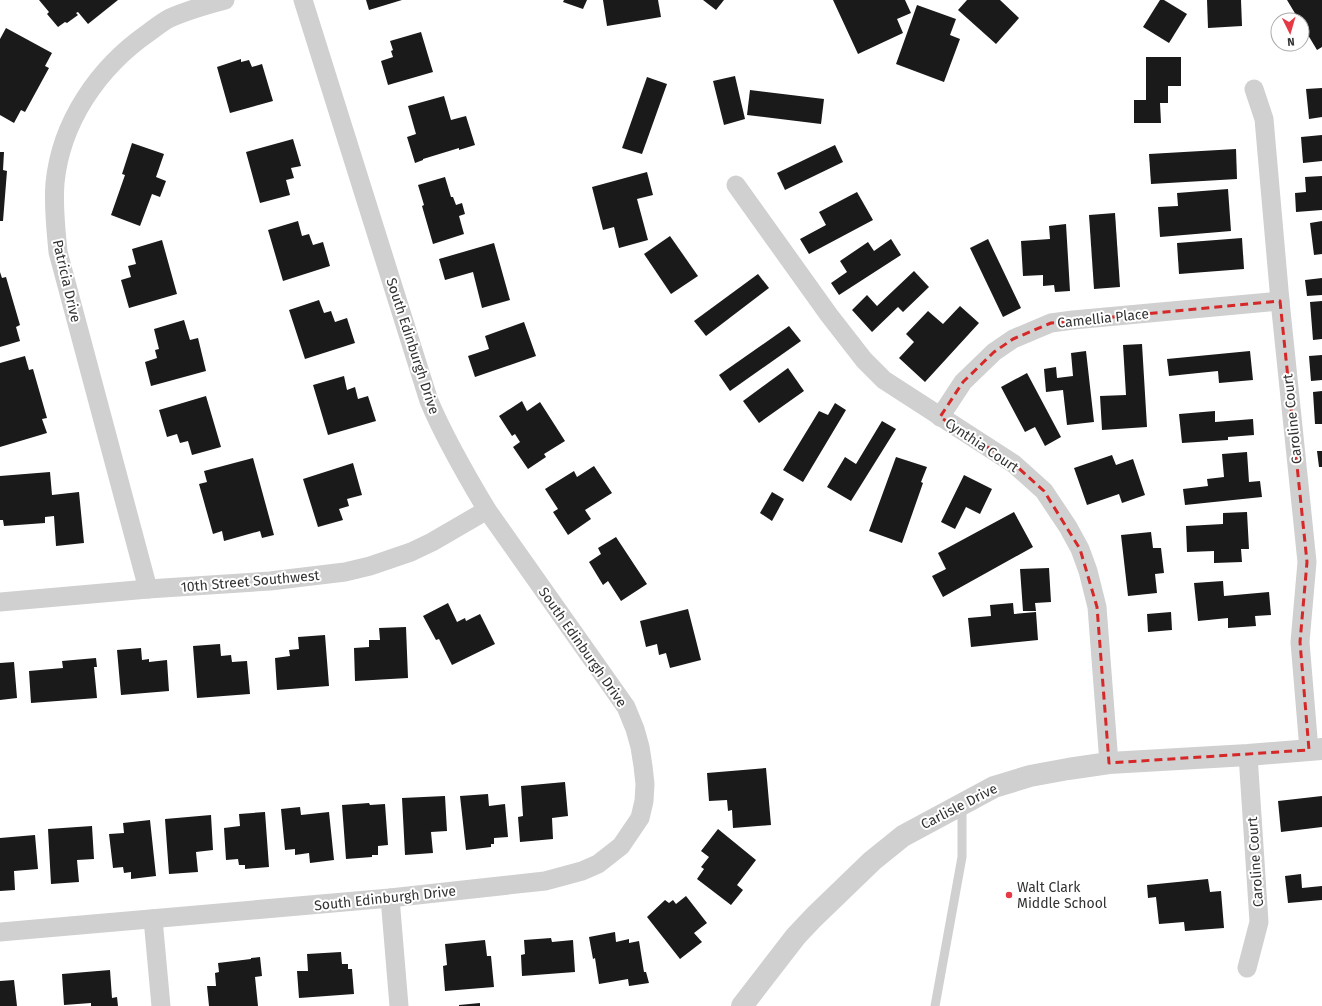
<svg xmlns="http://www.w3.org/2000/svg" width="1322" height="1006" font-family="'Fira Sans',sans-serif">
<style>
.building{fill:#1a1a1a}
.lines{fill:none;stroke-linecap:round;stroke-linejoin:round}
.service{stroke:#d0d0d0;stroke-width:9}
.minor{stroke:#d0d0d0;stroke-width:19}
.tertiary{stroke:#d0d0d0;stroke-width:22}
.marked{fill:none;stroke:#d62828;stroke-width:3;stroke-dasharray:8 5;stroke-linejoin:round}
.poi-dot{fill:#e63946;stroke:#fff;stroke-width:1.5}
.labels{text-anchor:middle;stroke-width:4;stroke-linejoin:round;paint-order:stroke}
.street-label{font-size:14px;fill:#333;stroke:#fff}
.poi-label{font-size:14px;fill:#333;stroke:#fff;text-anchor:start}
</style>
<rect width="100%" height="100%" fill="#fff"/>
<g class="building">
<path d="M39,0H118L88,24L78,12L76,13L78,15L67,23L65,22L58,27L47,14L49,12Z"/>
<path d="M366,0H402L369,10Z"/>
<path d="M564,0H587L583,9L563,2Z"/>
<path d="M603,0H658L661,17L607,26Z"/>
<path d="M703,0H724L716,10Z"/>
<path d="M833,0H905L911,13L897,19L903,33L858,54Z"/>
<path d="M967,0H1000L1019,18L996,44L958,10Z"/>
<path d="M1160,0H1164L1187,14L1169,43L1143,27Z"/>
<path d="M1207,0H1241L1242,26L1208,28Z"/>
<path d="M1287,0H1322V47L1317,50L1302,25V20H1299Z"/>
<path d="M917,5L956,19L950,35L960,39L944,82L896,64Z"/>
<path d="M6,28L52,53L45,66L49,68L25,112L21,110L14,123L0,115V39Z"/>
<path d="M421,32L433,72L388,85L381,61L393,57L391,51L393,50L390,41Z"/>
<path d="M1146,57H1181V86H1168V103H1160L1161,123H1134V100H1146Z"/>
<path d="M241,59V62L249,60L252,67L262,64L273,101L230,113L217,67Z"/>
<path d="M735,76L745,119L724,125L713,81Z"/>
<path d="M647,77L667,84L642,154L622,148Z"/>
<path d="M1322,88V117L1309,119L1306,89Z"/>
<path d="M750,90L824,99L821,124L747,115Z"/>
<path d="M444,96L451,120L466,116L475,145L459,150V148L423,159V160L415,163L407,137L416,134L408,106Z"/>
<path d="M1322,135V161L1303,163L1301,137Z"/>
<path d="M293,139L301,166L291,168L294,178L286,180L290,195L260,203L246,152Z"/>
<path d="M132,143L164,154L156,177L166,181L160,197L152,194L140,226L111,215L125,175L122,174Z"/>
<path d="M835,145L843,162L785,190L777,173Z"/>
<path d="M1236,149L1237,179L1151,184L1149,154Z"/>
<path d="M0,152H4L3,170L7,171L3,221H0Z"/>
<path d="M647,172L653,195L637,199L648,240L619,248L614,227L603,230L592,187Z"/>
<path d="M1322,176V210L1296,212L1295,193L1306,192L1305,177Z"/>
<path d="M445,177L451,197H453L456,205L462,203L465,214L459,216L464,234L433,244L422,206L424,205L418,185Z"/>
<path d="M1228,189L1231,231L1160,237L1158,207L1178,206L1177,193Z"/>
<path d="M857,192L873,220L809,254L800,239L826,225L819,212Z"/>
<path d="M1115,213L1120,287L1094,289L1089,215Z"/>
<path d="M298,221L302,236L309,234L313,245L323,242L330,266L283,281L268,230Z"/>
<path d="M1322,221V254L1314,255L1310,223Z"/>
<path d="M1066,224L1070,291L1055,292L1054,285L1043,286V275L1023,276L1021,241L1050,239L1049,226Z"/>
<path d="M670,236L698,276L671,294L644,254Z"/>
<path d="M1242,238L1244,269L1179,274L1177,243Z"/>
<path d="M891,239L901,255L839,295L831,283L847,272L840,261L868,242L874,251Z"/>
<path d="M988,239L1021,308L1003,317L970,248Z"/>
<path d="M162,240L177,294L129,308L121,280L131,277L128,266L136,264L132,249Z"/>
<path d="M494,243L510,300L482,308L473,272L445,280L439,259Z"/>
<path d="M914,271L929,287L903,312L898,307L872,332L852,310L867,295L877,306Z"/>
<path d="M0,272L2,278L6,277L20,325L16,327L20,341L0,347Z"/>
<path d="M758,274L769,288L706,336L694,321Z"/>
<path d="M1322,278V295L1307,296L1305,280Z"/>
<path d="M319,300L324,313L331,311L335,322L347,318L355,343L305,359L289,310Z"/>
<path d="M1322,301V339L1313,340L1310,302Z"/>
<path d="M960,306L979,323L925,382L899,358L914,342L906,334L928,311L943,324Z"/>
<path d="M184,320L190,340L198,338L206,371L151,386L145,362L157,358L155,350L159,349L154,329Z"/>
<path d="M524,322L536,356L475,377L468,356L489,349L485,336Z"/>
<path d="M789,326L801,341L730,391L719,375Z"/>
<path d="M1142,344L1147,427L1102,430L1100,396L1126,395L1123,345Z"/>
<path d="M1086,351L1094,422L1067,425L1063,390L1046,392L1044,369L1056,367L1057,378L1073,376L1071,353Z"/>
<path d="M1250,351L1253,380L1219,383L1218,371L1169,376L1167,359Z"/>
<path d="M1322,355V380L1311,381L1309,356Z"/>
<path d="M25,356L29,370L33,369L47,418L42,419L47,433L0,447V363Z"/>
<path d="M788,368L804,391L759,423L743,401Z"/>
<path d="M1027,373L1061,437L1045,446L1035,427L1025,432L1001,387Z"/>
<path d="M344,376L347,390L355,387L358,399L368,396L376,421L328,435L313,385Z"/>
<path d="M1322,391V424H1315L1313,392Z"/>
<path d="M206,396L221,447L192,455L188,441L180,443L177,434L167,437L159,410Z"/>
<path d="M522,401L527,411L540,402L565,441L544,454L546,457L528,469L513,447L520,442L515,434L512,436L499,416Z"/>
<path d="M835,403L846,410L803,482L783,470L819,411L828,415Z"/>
<path d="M1215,411V422L1253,419L1254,435L1228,437V440L1182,443L1179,414Z"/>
<path d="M882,421L896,429L851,501L827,487L845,457L856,464Z"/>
<path d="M1317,451H1322V467H1319Z"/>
<path d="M1247,452L1249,482L1260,481L1262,497L1185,505L1183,489L1208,486L1207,479L1224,477L1222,454Z"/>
<path d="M1112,455L1116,465L1133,459L1145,495L1122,503L1119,494L1087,505L1074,468Z"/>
<path d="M896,457L927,467L921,482L923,483L902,543L869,531Z"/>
<path d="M253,458L274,535L262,538L260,531L224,541L222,531L213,534L199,484L207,482L204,471Z"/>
<path d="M353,463L362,495L347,499L349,506L339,509L343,520L318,527L303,479Z"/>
<path d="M594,466L612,493L585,510L591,519L568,535L553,512L558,509L545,489L574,471L577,477Z"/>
<path d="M50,472L52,495L79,492L84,543L56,546L54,516L45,517V523L4,526L3,520H0V476Z"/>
<path d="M964,475L992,489L980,514L966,507L955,529L941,522Z"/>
<path d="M772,492L784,499L772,521L760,513Z"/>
<path d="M1014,512L1033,547L943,597L932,576L946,569L938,553Z"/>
<path d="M1247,512L1249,549H1241L1242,562L1214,563V551L1187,552L1186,526L1223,524V513Z"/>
<path d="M1151,532L1153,548H1161L1164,573L1155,574L1157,593L1128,596L1121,535Z"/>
<path d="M616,537L647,584L621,601L608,581L603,585L589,562L601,554L598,548Z"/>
<path d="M1049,568L1051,602L1035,603L1036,611H1023L1020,569Z"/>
<path d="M1223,581L1224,596L1269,592L1271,615L1255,616L1256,626L1228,628V618L1198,621L1194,583Z"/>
<path d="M448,603L457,622L465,618L466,621L480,614L495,644L452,665L439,639L436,640L423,616Z"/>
<path d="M1013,603L1014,614L1036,612L1038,640L971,647L968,618L991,616L990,605Z"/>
<path d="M688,609L701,660L670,668L666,653L659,655L657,644L646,647L640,621Z"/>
<path d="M1171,612L1172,630L1148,632L1147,614Z"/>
<path d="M406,627L408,678L355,681L354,648L369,647V640H380L379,628Z"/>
<path d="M325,635L329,686L277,690L275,658L290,656L289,650L299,649L298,637Z"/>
<path d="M220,644L221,656L231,655L232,662L247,661L250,694L197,698L193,646Z"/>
<path d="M141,648L142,660L149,659V662L167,660L169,691L121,695L117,650Z"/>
<path d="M96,658L97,667H94L97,698L31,703L29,671L63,668L62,661Z"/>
<path d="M14,662L17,698L0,700V663Z"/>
<path d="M766,768L771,825L733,828L732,810L728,811L727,800L709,801L707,773Z"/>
<path d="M565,782L568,816L552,818L553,839L520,842L518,817L523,816L521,786Z"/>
<path d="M488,794L489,806L505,804L508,837L494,838V844H491V847L466,850L460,796Z"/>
<path d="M445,796L447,831L431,832L433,853L405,855L402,798Z"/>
<path d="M1322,796V827L1281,832L1278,801Z"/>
<path d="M369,803L370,805L385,804L388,845L378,846V855H372V857L346,859L342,805Z"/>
<path d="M300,807L301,815L329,812L334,860L310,863L309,853L295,855V849L285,850L281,809Z"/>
<path d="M265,812L269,867L245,869V865H239L238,859L226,860L224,828L240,826L239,814Z"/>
<path d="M211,815L213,850L196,852L198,872L169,874L165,819Z"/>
<path d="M150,820L156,876L131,879V872L124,873L123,867L113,868L109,834L124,833L123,823Z"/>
<path d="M92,826L94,859L77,860L79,882L51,884L48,829Z"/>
<path d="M718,829L756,860L737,885L743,890L731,905L697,879L704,869L701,867L709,857L701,851Z"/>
<path d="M35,835L38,869L14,871L15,890L0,891V838Z"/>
<path d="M1301,874L1302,888L1322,886V900L1288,903L1285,876Z"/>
<path d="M1208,879L1210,892L1221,891L1224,928L1185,931L1184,922L1159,924L1156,897L1148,898L1147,885Z"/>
<path d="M686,896L707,923L694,933L702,942L680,959L647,917L665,900L669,903L673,900L676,904Z"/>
<path d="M615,932L616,942L629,939V943L639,941L644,972H646L649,983L629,986L628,979L599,984L595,958L593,959L589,937Z"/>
<path d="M551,938L552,942L573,940L575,972L522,976L521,955L525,954L524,940Z"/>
<path d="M485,940L487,956H491L494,987L445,991L443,966L447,965L445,944Z"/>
<path d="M341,952L342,964H348V969H352L354,994L299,998L297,971H308L307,954Z"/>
<path d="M260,957L262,976L255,977L258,1006H209L207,986H216L215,973L219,972L218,963L251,959V958Z"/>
<path d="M110,970L112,998L117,997L118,1006H91V1003L64,1005L62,974Z"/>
<path d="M14,980L17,1006H0V981Z"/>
<path d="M480,1003V1006H459V1005Z"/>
</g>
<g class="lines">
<path class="service" d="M935,1006L962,857V804"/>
<g class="minor">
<path d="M1254,89L1264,119L1280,301L1307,562L1300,642L1309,750"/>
<path d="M736,185L829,315L864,360L884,380L1014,464L1044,491L1068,527L1080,549L1088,571L1097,607L1109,763"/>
<path d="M940,417L963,382L994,352L1013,339L1051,323L1073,320L1280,301"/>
<path d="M148,589L58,252C56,230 53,206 55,183C61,122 98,68 148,33C155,28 162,22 170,18C188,10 206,5 225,0"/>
<path d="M0,602L148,589L270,581L345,572L370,566L411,552L432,542L487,510"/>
<path d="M390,898L399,1006"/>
<path d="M153,919L161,1006"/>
<path d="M0,932L390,898L545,881L582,871L598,864L621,846L640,818L644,801L645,784L643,766L640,747L635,729L626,707L487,510C466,475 445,439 429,401L303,0"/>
<path d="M1247,968L1259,922L1248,755"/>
</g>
<path class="tertiary" d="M742,1006L796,936L814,917L872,861L903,836L994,787L1030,776L1068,769L1109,763L1248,755L1322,749"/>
</g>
<path class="marked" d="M1280,301L1307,562L1300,642L1309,750L1109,763L1097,607L1080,549L1044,491L1014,464L940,417L963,382L994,352L1013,339L1051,323Z"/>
<circle class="poi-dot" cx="1009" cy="895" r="4"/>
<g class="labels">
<g class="street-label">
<text transform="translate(67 281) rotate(77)" y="5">Patricia Drive</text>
<text transform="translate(1103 318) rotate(-6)" y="5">Camellia Place</text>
<text transform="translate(413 346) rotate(72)" y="5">South Edinburgh Drive</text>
<text transform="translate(1292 419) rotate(-96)" y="5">Caroline Court</text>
<text transform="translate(982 445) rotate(34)" y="5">Cynthia Court</text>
<text transform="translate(250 581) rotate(-5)" y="5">10th Street Southwest</text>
<text transform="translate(583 647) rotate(55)" y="5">South Edinburgh Drive</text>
<text transform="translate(959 806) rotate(-27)" y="5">Carlisle Drive</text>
<text transform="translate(1255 862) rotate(-94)" y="5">Caroline Court</text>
<text transform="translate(385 898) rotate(-6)" y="5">South Edinburgh Drive</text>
</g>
<g class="poi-label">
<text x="1017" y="892">Walt Clark<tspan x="1017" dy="16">Middle School</tspan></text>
</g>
</g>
<g transform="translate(1290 32) rotate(175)"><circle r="19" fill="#ffffff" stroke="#adadad"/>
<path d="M0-3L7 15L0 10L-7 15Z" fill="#e63946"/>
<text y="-6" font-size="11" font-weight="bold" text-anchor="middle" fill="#333333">N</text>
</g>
</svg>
